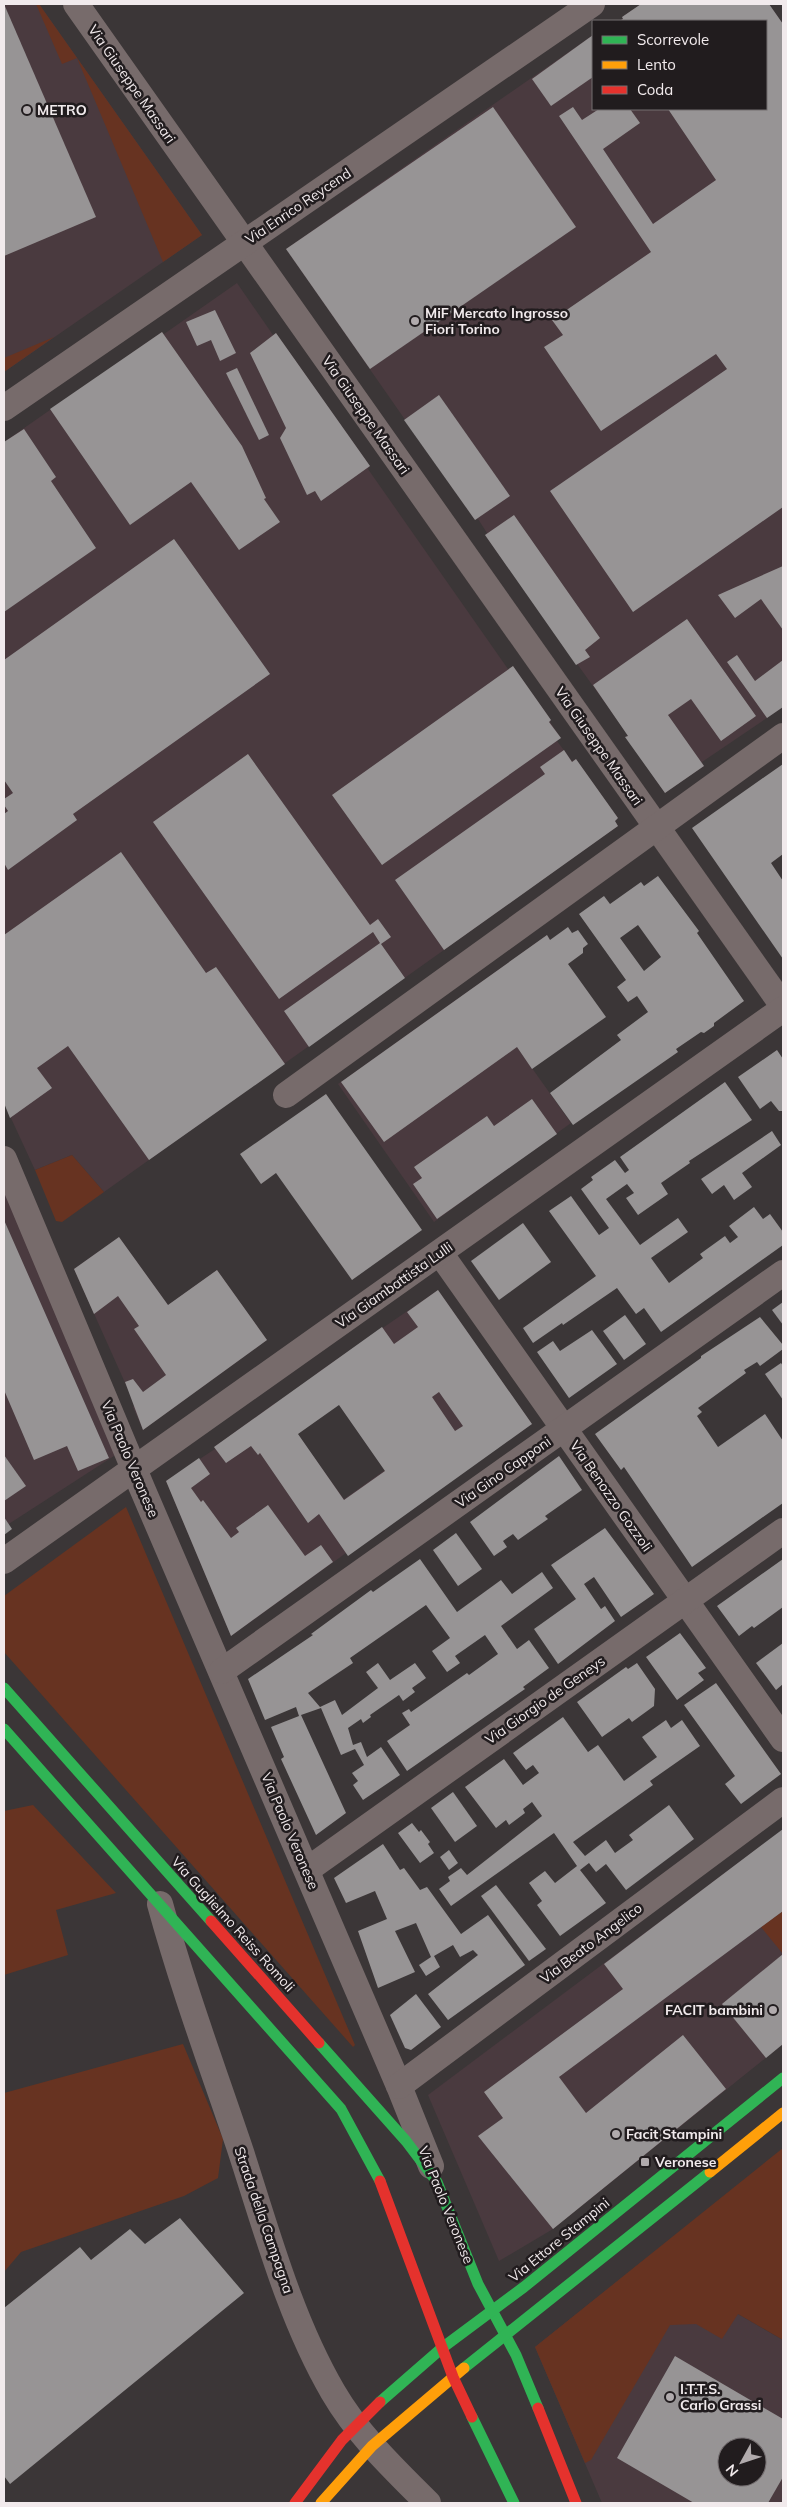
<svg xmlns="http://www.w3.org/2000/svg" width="787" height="2507" font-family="Mulish,sans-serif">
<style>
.built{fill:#4a3a3f;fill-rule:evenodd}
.green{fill:#673321}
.building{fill:#979495;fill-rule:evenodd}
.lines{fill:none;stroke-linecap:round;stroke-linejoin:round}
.street{stroke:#776b6b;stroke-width:26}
.fast{stroke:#30b455;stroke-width:11}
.slow{stroke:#ff9f0a;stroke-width:11}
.jam{stroke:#e5322d;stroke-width:11}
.poi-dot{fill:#b1abad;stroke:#211c1e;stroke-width:2}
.labels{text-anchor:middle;stroke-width:5;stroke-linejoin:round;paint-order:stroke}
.street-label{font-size:14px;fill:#f1eaec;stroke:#211c1e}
.poi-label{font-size:14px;font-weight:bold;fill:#f1eaec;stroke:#211c1e;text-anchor:start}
</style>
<rect width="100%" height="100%" fill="#3b3637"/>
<g class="built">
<path d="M4,4H39L202,235L4,372Z"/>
<path d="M641,4H769L783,24V707L702,762L704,766L665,793L626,737L628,735L485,535L487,533L478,519L475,520L286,249L593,35V109H766V21H619L623,19L622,17Z"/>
<path d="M237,283L273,335L276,333L370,466L368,469L508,669L513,666L551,720L550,722L561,738L557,741L572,761L576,759L618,818L615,821L618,826L104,1192L72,1155L35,1170L4,1103V442L162,332L164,334Z"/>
<path d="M547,935L595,1003L522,1054L571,1123L434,1222L338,1084Z"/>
<path d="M4,1176L117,1454L4,1527Z"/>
<path d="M119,1237L168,1305L217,1270L267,1340L143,1430L133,1407L135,1405L74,1269Z"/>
<path d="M438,1290L532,1424L346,1553L231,1636L166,1481L215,1449L214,1447L275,1403L344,1499L385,1470L317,1373Z"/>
<path d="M762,1845L783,1874V2044L553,2229L499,2261L428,2095Z"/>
<path d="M644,2260L783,2340V2503H602L535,2347ZM727,2447H757V2477H727Z"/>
</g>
<g class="green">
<path d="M36,4H39L202,235L163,262L77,58L62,64Z"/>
<path d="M54,337L4,372V358Z"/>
<path d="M72,1155L104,1192L62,1222L56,1221L35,1170Z"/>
<path d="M126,1507L355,2045L353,2047L4,1652V1596Z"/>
<path d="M33,1805L116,1893L56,1910L68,1955L4,1975V1811Z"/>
<path d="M783,1911V1954L761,1927Z"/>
<path d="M183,2044L223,2139L218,2178L184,2196L21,2252L4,2272V2093Z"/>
<path d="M783,2148V2340L738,2314L722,2339L696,2324L670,2325L591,2460L585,2463L535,2347Z"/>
</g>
<g class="building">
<path d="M4,4L96,217L4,256Z"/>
<path d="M641,4H769L783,24V507L633,612L550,491L727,369L716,354L601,431L544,347L563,335L552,320L651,252L559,116L573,107L582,120L599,109H630L640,123L603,149L653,224L716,180L668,109H766V21H619L623,19L622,17Z"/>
<path d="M593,35V77L551,106L532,79Z"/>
<path d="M493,107L576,227L370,369L286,249Z"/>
<path d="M215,310L236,353L220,361L211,340L197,346L186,322Z"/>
<path d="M162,332L242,446L266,498L264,499L280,522L239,550L191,482L130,525L50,409Z"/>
<path d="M276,333L370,466L321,501L315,491L307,495L280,438L286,428L250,353Z"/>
<path d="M237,368L269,435L259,440L226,373Z"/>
<path d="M439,395L510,496L475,520L404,420Z"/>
<path d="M24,429L56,477L51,481L96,548L4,612V442Z"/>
<path d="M514,515L600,638L585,650L590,657L576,665L485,535Z"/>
<path d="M174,539L270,674L73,814L77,820L8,870L4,863V814L8,811L4,805V799L13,793L4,780V660Z"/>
<path d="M783,566V630L761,599L735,618L718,595Z"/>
<path d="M687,619L756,716L721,741L691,699L668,715L704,766L665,793L625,737L628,736L593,685Z"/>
<path d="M737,655L755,681L783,660V707L767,718L727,662Z"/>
<path d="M513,666L551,720L549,722L561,738L382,865L332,795Z"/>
<path d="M564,750L572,762L576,759L618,818L615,821L618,826L444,950L395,880L545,774L540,767Z"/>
<path d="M248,754L370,925L378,919L391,937L381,944L405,978L309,1047L284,1011L380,943L373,932L279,999L153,822Z"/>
<path d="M783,764V854L771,863L783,881V959L692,828Z"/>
<path d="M121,852L206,973L216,967L285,1064L149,1160L68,1046L37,1068L52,1088L10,1118L4,1103V935Z"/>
<path d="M658,876L699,931L697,933L744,1001L714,1023V1026L704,1033L701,1032L676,1049L678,1052L573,1125L550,1093L621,1040L617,1035L648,1012L637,996L628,1002L617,987L626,980L579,914L604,896L610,904L641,882L644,886ZM638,925L661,957L644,971L620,938Z"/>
<path d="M568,927L572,933L578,930L588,944L583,948V953L568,964L606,1017L532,1069L517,1047L384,1142L341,1082L547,935L550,940Z"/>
<path d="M777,1050L783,1059V1111H779L771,1101L760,1109L738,1077Z"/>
<path d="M725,1082L752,1120L689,1161L690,1163L661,1183L668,1194L638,1215L626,1198L634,1193L627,1184L606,1199L640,1245L678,1218L688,1232L651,1258L669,1283L703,1258L700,1254L725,1236L730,1243L738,1237L729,1226L754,1207L763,1219L770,1214L783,1232V1245L661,1332L644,1308L636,1314L617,1288L563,1325L562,1323L533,1343L523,1328L596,1276L549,1211L571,1196L599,1235L609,1228L581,1189L593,1180L591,1177L615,1160L625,1173L629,1170L620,1157Z"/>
<path d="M326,1094L422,1230L352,1280L276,1173L261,1184L240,1154Z"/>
<path d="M532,1099L557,1134L437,1219L413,1184L422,1178L414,1167L487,1116L494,1126Z"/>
<path d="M772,1131L781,1145L742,1173L752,1187L734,1200L724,1185L712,1194L701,1179Z"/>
<path d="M4,1220L109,1458L78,1471L67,1446L34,1460L4,1390Z"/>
<path d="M523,1223L551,1262L499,1300L471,1261Z"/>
<path d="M119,1237L168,1305L217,1270L267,1340L143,1430L125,1382L133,1379L143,1392L166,1375L134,1329L139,1326L118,1296L94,1314L74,1269Z"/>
<path d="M438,1290L532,1424L348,1556L319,1514L308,1523L260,1453L258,1455L251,1446L226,1463L214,1447L382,1327L394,1344L418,1327L407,1312ZM439,1392L463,1426L455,1431L432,1397ZM339,1405L385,1471L344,1500L298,1434Z"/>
<path d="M783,1302V1325L772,1310Z"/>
<path d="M625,1315L646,1344L624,1360L603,1331Z"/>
<path d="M760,1317L783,1345V1349L760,1366L757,1362L744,1370L746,1373L698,1408L702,1412L697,1416L718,1447L765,1414L783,1441V1503L692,1567L624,1467L621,1470L595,1434L701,1358V1356Z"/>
<path d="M592,1330L617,1364L569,1398L537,1352L553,1341L560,1351Z"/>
<path d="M781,1363L783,1366V1400L765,1374Z"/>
<path d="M4,1455L26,1486L4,1501Z"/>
<path d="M559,1456L582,1490L545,1516L548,1519L518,1540L513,1534L503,1541L507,1547L494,1556L470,1522Z"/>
<path d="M199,1458L210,1474L191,1488L201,1502L203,1500L231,1538L239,1532L236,1528L268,1505L305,1556L321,1545L333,1562L231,1636L166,1481Z"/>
<path d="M4,1517L12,1529L4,1535Z"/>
<path d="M605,1528L654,1594L621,1617L594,1577L584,1584L601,1609L605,1606L615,1621L558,1664L534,1629L576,1599L551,1565Z"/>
<path d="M456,1533L482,1569L458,1586L433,1550Z"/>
<path d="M420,1559L457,1612L501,1580L512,1594L542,1572L553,1588L501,1626L517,1649L529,1640L549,1668L523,1687L525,1689L407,1771L387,1741L410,1725L402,1713L409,1709L411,1712L467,1673L469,1675L498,1654L485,1635L455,1656L460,1663L447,1672L432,1651L450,1638L426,1605L350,1658L353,1663L308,1693L320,1707L335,1700L342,1715L378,1688L366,1672L378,1663L390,1680L415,1663L426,1678L412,1688L415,1692L403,1701L399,1695L370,1715L371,1717L363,1723L361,1719L348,1728L353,1745L361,1742L367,1757L381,1747L400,1775L363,1800L353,1785L358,1781L352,1773L364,1765L355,1749L341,1755L321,1708L301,1715L346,1813L316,1835L281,1759L284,1757L271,1727L299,1716L296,1707L265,1720L248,1679L313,1635L311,1634L371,1590L373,1592Z"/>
<path d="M783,1559V1607L754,1628L752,1626L739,1636L717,1606Z"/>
<path d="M680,1633L706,1668L698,1673L704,1680L677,1700L646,1657Z"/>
<path d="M783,1643V1684L776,1690L756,1663Z"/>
<path d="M637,1663L655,1689L654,1706L632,1722L629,1718L602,1737L577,1702L626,1667L628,1669Z"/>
<path d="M716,1683L781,1774L741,1804L725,1784L735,1776L684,1705Z"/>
<path d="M563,1717L588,1752L598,1745L624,1781L657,1757L642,1737L666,1720L671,1728L682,1720L700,1746L650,1781L653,1785L573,1842L585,1856L606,1840L615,1853L633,1840L629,1835L669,1805L694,1839L626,1890L606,1864L596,1872L589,1863L580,1870L606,1903L560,1936L537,1905L542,1901L529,1883L545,1871L555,1883L577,1866L554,1833L451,1906L439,1889L450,1881L448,1877L461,1868L467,1875L542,1816L532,1802L523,1809L525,1813L509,1825L506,1820L496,1828L465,1787L504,1759L523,1785L539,1773L533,1765L526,1770L513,1753Z"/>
<path d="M453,1792L477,1826L455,1842L431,1808Z"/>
<path d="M412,1823L419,1832L421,1830L430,1842L428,1844L434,1853L420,1863L398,1833Z"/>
<path d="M783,1829V1911L559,2077L586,2113L683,2035L726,2089L553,2229L478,2136L503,2118L484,2092L623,1989L604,1964Z"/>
<path d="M383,1844L400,1870L404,1868L420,1890L427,1887L461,1934L488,1915L525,1965L448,2020L428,1994L478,1955L473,1950L460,1957L453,1945L434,1956L440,1967L426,1976L419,1965L431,1957L416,1923L395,1931L415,1972L378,1988L358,1931L387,1919L375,1891L346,1903L334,1878Z"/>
<path d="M449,1850L458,1863L449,1870L440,1857Z"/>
<path d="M496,1885L546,1949L529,1961L481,1896Z"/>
<path d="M783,1954V2044L766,2058L722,2004Z"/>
<path d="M416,1994L441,2027L411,2050L405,2048L390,2015Z"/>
<path d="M180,2218L244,2293L10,2484L4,2476V2308L80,2247L91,2260L130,2229L145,2244Z"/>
<path d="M675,2356L783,2419V2477L768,2503H694L617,2458ZM727,2447H757V2477H727Z"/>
</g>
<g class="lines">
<g class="street">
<path d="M76,4L783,1006"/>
<path d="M4,408L592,4"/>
<path d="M286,1095L783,736"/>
<path d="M4,1159L142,1488L399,2086L431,2166"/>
<path d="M440,1253L783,1739"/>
<path d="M4,1561L783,1009"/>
<path d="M222,1671L783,1273"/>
<path d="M307,1870L783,1531"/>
<path d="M160,1904C183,1988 213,2069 241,2152C267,2232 290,2318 333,2392C358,2435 393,2468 428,2503"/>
<path d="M399,2086L783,1800"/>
</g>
<g class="fast">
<path d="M4,1688L211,1921"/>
<path d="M4,1729L341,2109L380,2181"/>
<path d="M319,2043L406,2141L437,2182L478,2284L516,2355L538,2408"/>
<path d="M464,2368L710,2172"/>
<path d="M380,2402L442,2348L524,2287L783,2078"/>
<path d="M472,2417L514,2503"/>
</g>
<g class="slow">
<path d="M710,2172L783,2113"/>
<path d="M321,2503L372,2446L464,2368"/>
</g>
<g class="jam">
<path d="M211,1921L319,2043"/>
<path d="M380,2181L453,2377L472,2417"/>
<path d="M538,2408L576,2503"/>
<path d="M295,2503L342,2440L380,2402"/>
</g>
</g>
<g class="poi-dot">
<circle cx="27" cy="110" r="5"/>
<circle cx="415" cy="321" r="5"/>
<circle cx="773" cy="2010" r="5"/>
<circle cx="616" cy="2134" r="5"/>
<rect x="640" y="2157" width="10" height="10" rx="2.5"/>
<circle cx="670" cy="2397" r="5"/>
</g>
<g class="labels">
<g class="street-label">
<text transform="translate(132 84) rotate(55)" y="5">Via Giuseppe Massari</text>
<text transform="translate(298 206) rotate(-34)" y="5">Via Enrico Reycend</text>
<text transform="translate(366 415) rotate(55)" y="5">Via Giuseppe Massari</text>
<text transform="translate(599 746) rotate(55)" y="5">Via Giuseppe Massari</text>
<text transform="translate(394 1285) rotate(-35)" y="5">Via Giambattista Lulli</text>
<text transform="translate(130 1459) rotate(67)" y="5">Via Paolo Veronese</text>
<text transform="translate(503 1472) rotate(-35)" y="5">Via Gino Capponi</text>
<text transform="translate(611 1496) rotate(55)" y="5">Via Benozzo Gozzoli</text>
<text transform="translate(545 1700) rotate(-35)" y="5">Via Giorgio de Geneys</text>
<text transform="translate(290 1831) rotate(67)" y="5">Via Paolo Veronese</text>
<text transform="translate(233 1924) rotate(48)" y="5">Via Guglielmo Reiss Romoli</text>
<text transform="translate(591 1943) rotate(-37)" y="5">Via Beato Angelico</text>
<text transform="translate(446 2205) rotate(68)" y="5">Via Paolo Veronese</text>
<text transform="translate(264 2220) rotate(71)" y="5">Strada della Campagna</text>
<text transform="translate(559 2240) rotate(-39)" y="5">Via Ettore Stampini</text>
</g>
<g class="poi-label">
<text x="37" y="115">METRO</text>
<text x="425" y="318">MiF Mercato Ingrosso<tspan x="425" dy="16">Fiori Torino</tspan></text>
<text x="763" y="2015" text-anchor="end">FACIT bambini</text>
<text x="626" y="2139">Facit Stampini</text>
<text x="655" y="2167">Veronese</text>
<text x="680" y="2394">I.T.T.S.<tspan x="680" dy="16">Carlo Grassi</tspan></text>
</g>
</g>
<rect width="787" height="2507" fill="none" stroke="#f1eaec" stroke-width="10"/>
<rect x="592" y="20" width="175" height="90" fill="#211c1e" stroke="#746e70"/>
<rect x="602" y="36" width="25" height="8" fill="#30b455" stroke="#746e70"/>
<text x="637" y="45" font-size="15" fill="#f1eaec">Scorrevole</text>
<rect x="602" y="61" width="25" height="8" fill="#ff9f0a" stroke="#746e70"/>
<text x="637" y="70" font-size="15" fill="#f1eaec">Lento</text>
<rect x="602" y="86" width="25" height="8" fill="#e5322d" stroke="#746e70"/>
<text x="637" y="95" font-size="15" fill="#f1eaec">Coda</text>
<g transform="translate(742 2462) rotate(230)"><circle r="24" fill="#211c1e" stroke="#746e70"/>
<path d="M0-4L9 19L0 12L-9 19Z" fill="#b1abad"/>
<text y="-8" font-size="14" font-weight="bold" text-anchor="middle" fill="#f1eaec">N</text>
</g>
</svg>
